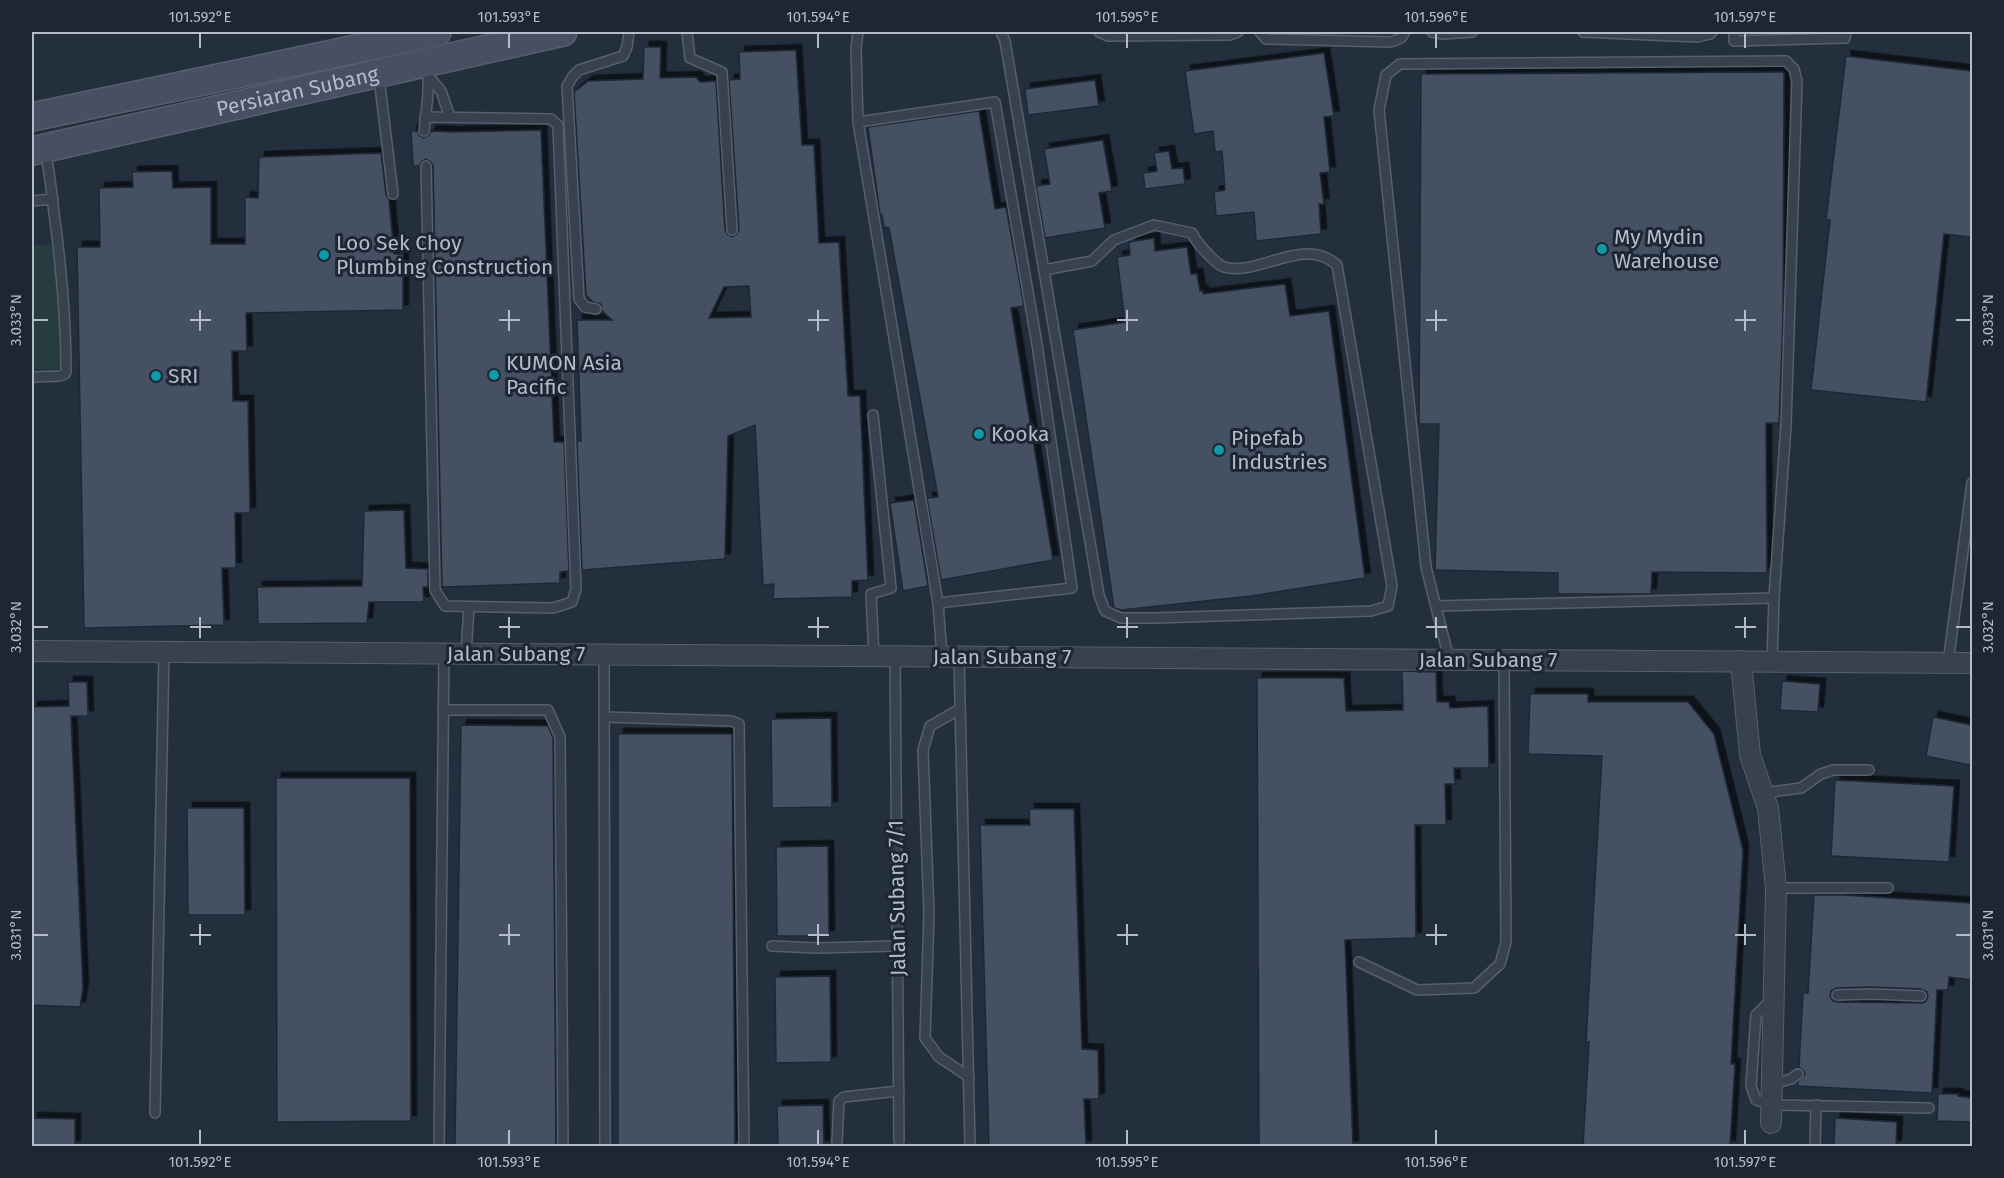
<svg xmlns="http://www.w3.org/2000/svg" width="2004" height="1178" font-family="'Fira Sans',sans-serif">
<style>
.green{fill:#263c3f}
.building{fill:#455162;stroke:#1f2835;stroke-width:1.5;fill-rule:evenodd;filter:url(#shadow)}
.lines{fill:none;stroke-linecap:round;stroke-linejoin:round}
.lane-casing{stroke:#565f6c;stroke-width:12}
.street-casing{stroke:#565f6c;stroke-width:22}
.secondary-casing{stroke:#565f6c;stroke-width:30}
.lane{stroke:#38414e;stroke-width:9}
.street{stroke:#38414e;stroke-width:20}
.secondary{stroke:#465061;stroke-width:27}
.ticks{fill:none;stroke:#b4bcc9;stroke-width:2}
.culture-dot{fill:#0f9aa8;stroke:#1d2633;stroke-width:2}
.labels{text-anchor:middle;stroke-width:6;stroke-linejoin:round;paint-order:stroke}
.street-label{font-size:21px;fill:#b4bcc9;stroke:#1d2633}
.poi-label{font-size:21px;fill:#b4bcc9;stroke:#1d2633;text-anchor:start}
.neatline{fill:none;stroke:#b4bcc9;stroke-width:2}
.ticks-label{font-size:15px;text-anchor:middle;fill:#b4bcc9}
</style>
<defs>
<filter id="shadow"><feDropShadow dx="5.5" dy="-5.5" stdDeviation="0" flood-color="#0009"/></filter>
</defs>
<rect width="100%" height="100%" fill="#242f3e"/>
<path class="green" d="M32,245H57L60,369L32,370Z"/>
<g class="building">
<path d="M644,47H661L660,78L696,77L700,82L716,81L725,230L727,234L732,237L736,235L739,230L729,80L740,79L739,52L796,50L802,145H814L819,243L839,242L848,396H860L868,580L852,581V597L773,599L774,584L763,585L755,425L728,436L725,559L582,570L577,441H581L577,320H612L602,311L601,304L593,302L586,295L574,92L588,81L643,79ZM749,286L751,317L709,318L724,287Z"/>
<path d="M1324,53L1334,116L1324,117L1330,172L1320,173L1324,204H1319L1321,234L1256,241L1254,212L1216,216L1214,192L1225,190L1222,151L1215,152L1213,131L1194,134L1185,71Z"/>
<path d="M1846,56L1972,71V237L1944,234L1926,402L1811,390L1830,220H1826Z"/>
<path d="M1784,72L1783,319L1779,423H1766L1767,573L1652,572L1651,594H1558V573L1435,570L1439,424H1419L1421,74Z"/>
<path d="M1095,80L1099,106L1028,115L1025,89Z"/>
<path d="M979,111L995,209L1006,207L1024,306L1011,308L1053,560L941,580L927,498L938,497L889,228L884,227L882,215L880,214L868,127Z"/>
<path d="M541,130L554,442H564L569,571L560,572V583L442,587L433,166L431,162L426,159L422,161L419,166H413L411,131H417L420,136L424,138L429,135L431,131L453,132Z"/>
<path d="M1103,140L1112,191L1099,193L1105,228L1045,238L1036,186L1050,184L1044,149Z"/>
<path d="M1169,151L1172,169L1183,168L1185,184L1145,189L1143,173L1157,171L1154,153Z"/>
<path d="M381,153L386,195L389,199L394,254H403V310L246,313L247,351H232L233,401H248L250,513H235L236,568H222L224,625L84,628L77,247H100L99,188L133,187L132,172L172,171L173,188L211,187V244H245V197L258,198L259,157Z"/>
<path d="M1154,238L1155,251L1187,247L1191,274H1197L1200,291H1203V294L1285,284L1290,316L1329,311L1365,578L1251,596L1121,610L1114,608L1073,330L1125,322L1117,257L1130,255L1129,242Z"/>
<path d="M914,500L928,586L903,591L890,503Z"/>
<path d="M404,510L406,568L428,569V587H423L424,602H369L367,623L258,624L257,587L362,586L364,511Z"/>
<path d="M1402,671L1436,672L1437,702H1449L1450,708L1488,706L1489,768H1454L1455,784H1445L1446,825H1415L1416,938L1345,940L1353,1146H1259L1257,678H1344L1346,711L1403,710Z"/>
<path d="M1782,681L1820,684L1818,712L1780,710Z"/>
<path d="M68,682H87L88,716H71L83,988L80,1007L32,1005V707L69,706Z"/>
<path d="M1530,694H1588V702H1688L1714,734L1743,850L1731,1064H1735L1730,1146H1583L1589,1042H1586L1602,756L1528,754Z"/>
<path d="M1933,717L1972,725V750L1970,765L1926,756Z"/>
<path d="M831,718L832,807L772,808L771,719Z"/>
<path d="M461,725L548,726L553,738L556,1146H455Z"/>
<path d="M618,734H732L735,1146H618Z"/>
<path d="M276,778H410L411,1121L277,1122Z"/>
<path d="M1835,780L1954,786L1949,862L1831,856Z"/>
<path d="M187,808H244L245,915H188Z"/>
<path d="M1029,809H1074L1082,1049L1098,1050L1099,1099H1084L1086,1146H989L980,825H1030Z"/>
<path d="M828,846L829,936H777L776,847Z"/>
<path d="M1814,895H1843L1972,903V980L1949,977L1948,990H1937L1932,1093L1798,1086V1082L1805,1074L1803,1070L1799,1067L1803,993H1808ZM1871,987L1921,989L1927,992L1928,997L1925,1002L1921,1003L1837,1002L1833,1001L1830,996L1831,991L1836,988Z"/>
<path d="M830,976L831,1062L776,1063L775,977Z"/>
<path d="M1938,1094H1958V1096L1972,1098V1122L1937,1121Z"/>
<path d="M823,1105L824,1146H778L777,1106Z"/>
<path d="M32,1118L75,1119V1146H32Z"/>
<path d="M1835,1118L1897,1122L1896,1146H1834Z"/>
</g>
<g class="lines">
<g class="lane-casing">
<g id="lane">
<path d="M687,32L690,58L722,72L732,230"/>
<path d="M858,32L856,48L858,122L938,603L942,656"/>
<path d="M1001,32L1005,41L1099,595L1105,611L1121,618H1154L1371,611L1388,606L1392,586L1337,265C1304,235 1258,277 1224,267C1218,265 1213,259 1209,255C1202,248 1196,242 1192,233L1154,225L1114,240L1092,261L1044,270"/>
<path d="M1099,32L1108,36L1230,35L1238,32"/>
<path d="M1260,32L1266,39L1391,42L1401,38L1405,32"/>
<path d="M1432,32L1443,34L1472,32"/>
<path d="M1583,32L1697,37L1710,34L1712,32"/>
<path d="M1734,32V41L1845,38L1846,32"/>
<path d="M379,77L393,194"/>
<path d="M429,77L441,91L450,117"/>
<path d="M425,117L551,119L558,125L576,589L572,602L553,608L445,606L435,590L426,166"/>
<path d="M858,122L995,102L1037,344L1072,588L938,603"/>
<path d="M424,131C426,111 431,83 426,65"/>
<path d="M32,201L53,199"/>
<path d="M596,309L585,307L579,299L567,86L573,76L579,70L623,56L627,47L629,32"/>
<path d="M32,377L60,376L65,374L66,371C66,323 62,276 56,228C52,202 51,176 45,151"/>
<path d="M873,415L891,588L871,594L874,656"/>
<path d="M1436,606L1774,598"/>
<path d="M466,653L469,607"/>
<path d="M604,654L605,1146"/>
<path d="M895,656L899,1141"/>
<path d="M959,656L970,1146"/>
<path d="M1449,659L1426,567L1379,110L1386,75L1400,64L1786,61L1794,69L1797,81L1786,425L1774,598L1772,662"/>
<path d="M1948,663L1972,483"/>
<path d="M960,709L930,726L923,750L929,914L925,1038L939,1057L969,1077"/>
<path d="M443,710H548L560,737L563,1146"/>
<path d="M605,717L732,721L739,724L744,1146"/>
<path d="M1763,793L1801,788L1821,774L1833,770H1869"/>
<path d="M1776,888H1888"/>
<path d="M772,946L817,948L897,946"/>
<path d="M1359,962L1417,990L1474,988L1500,964L1506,942L1504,660"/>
<path d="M1837,995L1871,994L1921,996"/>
<path d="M1772,999L1756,1015L1751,1086L1756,1100L1772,1105L1929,1108"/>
<path d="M1772,1084L1791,1079L1798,1074"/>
<path d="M155,1113L164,651"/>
<path d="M837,1142L839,1101L844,1097L899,1091"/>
<path d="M439,1146L444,653"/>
<path d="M1815,1146L1816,1105"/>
</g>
</g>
<g class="street-casing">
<g id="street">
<path d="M32,651L1972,663"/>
<path d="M1741,661L1750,755L1768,808L1776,888L1771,1123"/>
</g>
</g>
<g class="secondary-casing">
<g id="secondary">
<path d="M32,117L437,32"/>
<path id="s1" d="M32,151L563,32"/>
</g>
</g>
<use href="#lane" class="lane"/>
<use href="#street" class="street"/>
<use href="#secondary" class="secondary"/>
</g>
<path class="ticks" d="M200,33V48M509,33V48M818,33V48M1127,33V48M1436,33V48M1745,33V48M200,310V331M509,310V331M818,310V331M1127,310V331M1436,310V331M1745,310V331M33,320H48M190,320H211M499,320H520M808,320H829M1117,320H1138M1426,320H1447M1735,320H1756M1956,320H1971M200,617V638M509,617V638M818,617V638M1127,617V638M1436,617V638M1745,617V638M33,627H48M190,627H211M499,627H520M808,627H829M1117,627H1138M1426,627H1447M1735,627H1756M1956,627H1971M200,924V945M509,924V945M818,924V945M1127,924V945M1436,924V945M1745,924V945M33,935H48M190,935H211M499,935H520M808,935H829M1117,935H1138M1426,935H1447M1735,935H1756M1956,935H1971M200,1130V1145M509,1130V1145M818,1130V1145M1127,1130V1145M1436,1130V1145M1745,1130V1145"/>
<g class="culture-dot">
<circle cx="1602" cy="249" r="6"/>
<circle cx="324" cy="255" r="6"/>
<circle cx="494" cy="375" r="6"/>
<circle cx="156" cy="376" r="6"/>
<circle cx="979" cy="434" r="6"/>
<circle cx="1219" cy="450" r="6"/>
</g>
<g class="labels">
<g class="street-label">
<text dy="7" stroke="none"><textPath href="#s1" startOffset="272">Persiaran Subang</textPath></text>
<text x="516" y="661">Jalan Subang 7</text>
<text x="1002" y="664">Jalan Subang 7</text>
<text x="1488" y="667">Jalan Subang 7</text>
<text transform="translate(897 898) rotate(-91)" y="7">Jalan Subang 7/1</text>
</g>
<g class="poi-label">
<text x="1614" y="244">My Mydin<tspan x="1614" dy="24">Warehouse</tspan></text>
<text x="336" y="250">Loo Sek Choy<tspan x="336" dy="24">Plumbing Construction</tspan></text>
<text x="506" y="370">KUMON Asia<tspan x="506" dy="24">Pacific</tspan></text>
<text x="168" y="383">SRI</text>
<text x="991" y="441">Kooka</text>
<text x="1231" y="445">Pipefab<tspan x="1231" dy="24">Industries</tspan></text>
</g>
</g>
<rect width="2004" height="1178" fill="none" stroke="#1d2633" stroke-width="66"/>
<rect x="33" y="33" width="1938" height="1112" class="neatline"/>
<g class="ticks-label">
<text x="200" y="22">101.592°E</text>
<text x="509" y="22">101.593°E</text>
<text x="818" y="22">101.594°E</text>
<text x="1127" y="22">101.595°E</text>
<text x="1436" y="22">101.596°E</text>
<text x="1745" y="22">101.597°E</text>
<text transform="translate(16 320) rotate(-90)" y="5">3.033°N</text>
<text transform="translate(1988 320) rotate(-90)" y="5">3.033°N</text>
<text transform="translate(16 627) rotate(-90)" y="5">3.032°N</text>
<text transform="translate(1988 627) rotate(-90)" y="5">3.032°N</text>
<text transform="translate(16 935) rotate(-90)" y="5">3.031°N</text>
<text transform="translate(1988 935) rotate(-90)" y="5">3.031°N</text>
<text x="200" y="1167">101.592°E</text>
<text x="509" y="1167">101.593°E</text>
<text x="818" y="1167">101.594°E</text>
<text x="1127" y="1167">101.595°E</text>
<text x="1436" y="1167">101.596°E</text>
<text x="1745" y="1167">101.597°E</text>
</g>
</svg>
